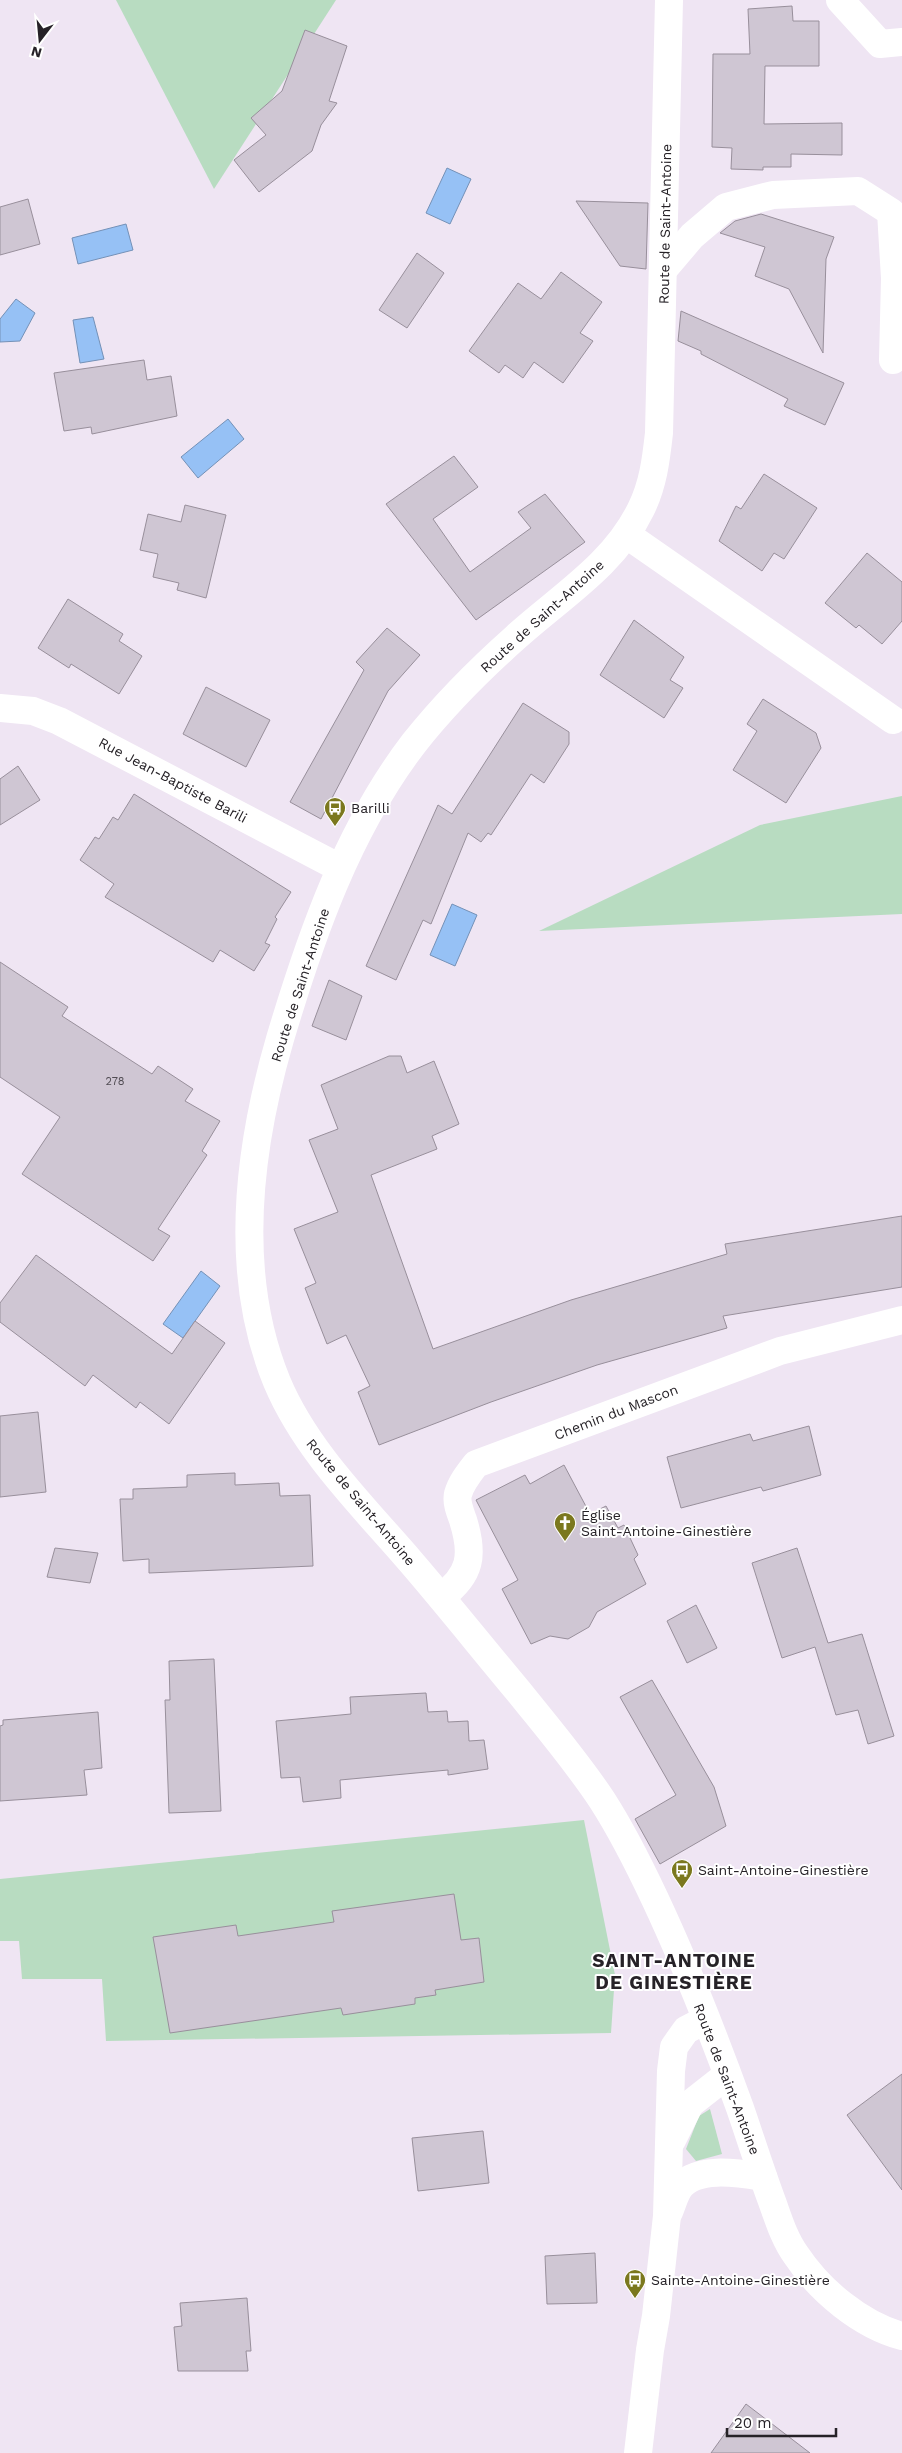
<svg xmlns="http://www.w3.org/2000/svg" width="902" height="2453" font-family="'Work Sans',sans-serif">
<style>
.green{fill:#b8dcc1}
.water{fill:#96c1f5;stroke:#7491b7}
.building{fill:#cfc6d3;stroke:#988f9b}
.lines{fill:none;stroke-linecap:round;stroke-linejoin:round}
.minor{stroke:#fff;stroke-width:28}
.labels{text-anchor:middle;stroke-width:4;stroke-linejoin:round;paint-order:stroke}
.number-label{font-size:11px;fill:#504b52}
.street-label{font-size:14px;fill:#262227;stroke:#fff}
.poi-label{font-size:14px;fill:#262227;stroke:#fff;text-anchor:start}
.district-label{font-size:19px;font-weight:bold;letter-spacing:1px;fill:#262227;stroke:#fff}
</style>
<rect width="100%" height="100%" fill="#efe5f3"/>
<g class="green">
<path d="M116,0H336L214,189Z"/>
<path d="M902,796V914L539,931L760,825Z"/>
<path d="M584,1820L615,1975L611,2033L106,2041L102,1979H22L19,1941H0V1879Z"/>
<path d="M710,2109L722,2154L696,2161L686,2149L699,2116Z"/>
</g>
<g class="water">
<path d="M447,168L471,179L450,224L426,213Z"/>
<path d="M126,224L133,250L78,264L72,238Z"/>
<path d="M16,299L35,313L20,341L0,342V319Z"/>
<path d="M93,317L104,359L80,363L73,320Z"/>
<path d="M228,419L244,439L198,478L181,457Z"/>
<path d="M452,904L477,915L455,966L430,955Z"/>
<path d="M201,1271L220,1286L183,1338L163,1324Z"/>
</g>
<g class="building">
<path d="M792,6L793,21H819V66H765L764,124L842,123V155L791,154V167H763V170L731,169L732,148L712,147L713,54H750L748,9Z"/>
<path d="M305,30L347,46L329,101L337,103L321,125L312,151L259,192L234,160L266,135L251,118L282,91Z"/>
<path d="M28,199L40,244L0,255V207Z"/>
<path d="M576,201L648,203L646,269L620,266Z"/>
<path d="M761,214L834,237L826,259L823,353L789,289L755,276L765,247L720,233L735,221Z"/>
<path d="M417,253L444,273L407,328L379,310Z"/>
<path d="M561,272L602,302L580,333L593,341L563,383L534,362L523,378L505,365L499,373L469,351L518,283L541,299Z"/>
<path d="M681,311L844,383L825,425L784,406L788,399L701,354V351L678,341Z"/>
<path d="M144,360L147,380L171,376L177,416L92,434L91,427L64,431L54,373Z"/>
<path d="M454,456L478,487L433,519L470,572L531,528L518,512L545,494L585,542L476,620L386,504Z"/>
<path d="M764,474L817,508L784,559L774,553L762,571L719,541L736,506L741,509Z"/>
<path d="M185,505L226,515L206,598L177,590L179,583L153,577L158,554L140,550L148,514L181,522Z"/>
<path d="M867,553L902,582V621L882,644L859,625L856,628L825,603Z"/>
<path d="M68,599L123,634L119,641L142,656L119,694L71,664L69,668L38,648Z"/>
<path d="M634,620L684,657L670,680L683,688L664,718L600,675Z"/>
<path d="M387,628L420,655L388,691L321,819L290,802L364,670L356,662Z"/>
<path d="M206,687L270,720L246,767L183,734Z"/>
<path d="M763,699L816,733L821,748L786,803L733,770L757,731L747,724Z"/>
<path d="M523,703L569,732V744L544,783L531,774L491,835L488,833L481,842L468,833L431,924L423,920L396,980L366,966L438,805L452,814Z"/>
<path d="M18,766L40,800L0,825V779Z"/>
<path d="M134,794L291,892L275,917L277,919L265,943L270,945L254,971L220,950L213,962L105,897L114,884L80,860L95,837L99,839L113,817L118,820Z"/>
<path d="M0,962L68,1007L62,1016L152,1074L158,1066L193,1089L185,1101L220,1121L202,1151L207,1155L158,1229L170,1236L153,1261L22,1174L60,1117L0,1077Z"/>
<path d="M329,980L362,996L346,1040L312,1026Z"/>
<path d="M389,1056H401L407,1073L434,1061L459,1124L432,1136L437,1149L371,1175L433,1349L571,1300L727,1254L725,1244L902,1216V1287L723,1316L727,1328L597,1365L491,1402L379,1445L358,1392L370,1386L346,1335L327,1344L305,1288L316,1283L294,1229L338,1212L309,1140L338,1129L321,1085Z"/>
<path d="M36,1255L172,1354L195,1321L225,1343L169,1424L140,1402L136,1408L93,1375L85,1386L0,1322V1303Z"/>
<path d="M38,1412L46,1492L0,1497V1416Z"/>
<path d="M809,1426L821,1475L763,1491L761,1487L681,1508L667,1457L750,1434L753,1441Z"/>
<path d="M564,1465L590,1514L606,1506L618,1528L624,1525L638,1555L634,1559L646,1584L597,1612L589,1627L568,1639L550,1636L531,1644L502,1589L518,1580L476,1500L525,1475L530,1484Z"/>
<path d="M235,1473V1485L279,1483L280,1496L310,1495L313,1566L149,1573V1559L123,1561L120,1499H133V1489L187,1487V1475Z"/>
<path d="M55,1548L98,1553L90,1583L47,1577Z"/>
<path d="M797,1548L828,1643L862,1634L894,1736L868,1744L858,1710L836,1715L815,1647L782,1658L752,1563Z"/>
<path d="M696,1605L717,1648L687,1663L667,1621Z"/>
<path d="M214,1659L221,1811L169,1813L165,1700H170L169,1661Z"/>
<path d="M652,1680L714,1787L726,1826L660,1864L635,1819L676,1795L620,1697Z"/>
<path d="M426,1693L428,1712L447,1711L448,1722L468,1721L469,1741L484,1740L488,1769L448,1775V1770L340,1780L341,1798L303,1802L300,1777L281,1778L276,1721L351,1714L350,1697Z"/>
<path d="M98,1712L102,1768L84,1770L87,1795L0,1801V1726L3,1725V1720Z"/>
<path d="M454,1894L461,1940L479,1938L484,1982L435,1990L436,1995L415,1998V2004L343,2015L341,2008L170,2033L153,1937L236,1925L238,1936L334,1922L332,1911Z"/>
<path d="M902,2074V2190L847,2115Z"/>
<path d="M483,2131L489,2183L418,2191L412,2138Z"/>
<path d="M595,2253L597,2303L547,2304L545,2256Z"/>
<path d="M247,2298L251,2351H246L248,2371H178L174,2327L182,2326L180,2303Z"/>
<path d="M746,2404L810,2453H711Z"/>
</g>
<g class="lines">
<g class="minor">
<path d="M669,0L659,433C656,460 653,485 641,509C614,565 560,597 516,637C480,669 444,705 414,743C348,829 311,935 280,1039C248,1149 232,1273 277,1382C306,1451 363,1506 411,1562C448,1605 483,1649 519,1692C547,1727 577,1762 602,1800C622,1831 639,1865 655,1899C686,1965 715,2039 740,2108C751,2140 761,2172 773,2204C779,2221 785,2240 796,2255C820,2291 861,2325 902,2336"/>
<path d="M840,0L880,44L902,42"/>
<path d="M664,269L692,236L726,207L773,195L858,191L891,212L895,278L893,360"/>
<path d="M627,535L893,720"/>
<path d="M0,708L33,711L59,721L340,868"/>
<path d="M441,1597C471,1575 474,1555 463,1520C460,1512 456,1502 458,1494C461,1483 469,1473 476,1464L780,1351L902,1320"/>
<path d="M672,2140L690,2104L727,2075"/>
<path d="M669,2212C672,2205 674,2197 678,2190C693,2165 739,2173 763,2177"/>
<path d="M638,2453L650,2350L656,2316L667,2216L671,2071L674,2047L686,2030L705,2020"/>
</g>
</g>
<defs>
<g id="bus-pin" transform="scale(1.125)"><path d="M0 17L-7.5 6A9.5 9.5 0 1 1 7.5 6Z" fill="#7b781e" stroke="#fff"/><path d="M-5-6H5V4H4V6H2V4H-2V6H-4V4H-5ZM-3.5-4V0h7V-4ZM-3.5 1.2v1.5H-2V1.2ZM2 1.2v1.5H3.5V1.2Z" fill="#fff"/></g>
<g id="church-pin" transform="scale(1.125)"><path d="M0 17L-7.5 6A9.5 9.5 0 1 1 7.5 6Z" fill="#7b781e" stroke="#fff"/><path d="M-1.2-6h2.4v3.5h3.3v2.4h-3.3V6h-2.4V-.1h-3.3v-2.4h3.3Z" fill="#fff"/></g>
</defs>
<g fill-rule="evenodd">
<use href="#bus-pin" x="335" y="808"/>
<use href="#church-pin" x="565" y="1523"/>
<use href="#bus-pin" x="682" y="1870"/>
<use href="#bus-pin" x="635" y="2280"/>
</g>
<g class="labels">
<g class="number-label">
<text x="115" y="1085">278</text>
</g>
<g class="street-label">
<text transform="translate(665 224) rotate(-89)" y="5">Route de Saint-Antoine</text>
<text transform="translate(542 616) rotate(-42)" y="5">Route de Saint-Antoine</text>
<text transform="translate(173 780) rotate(28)" y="5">Rue Jean-Baptiste Barili</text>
<text transform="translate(300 985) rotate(-72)" y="5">Route de Saint-Antoine</text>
<text transform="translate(616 1412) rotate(-21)" y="5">Chemin du Mascon</text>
<text transform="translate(361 1502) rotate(50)" y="5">Route de Saint-Antoine</text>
<text transform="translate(727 2079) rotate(69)" y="5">Route de Saint-Antoine</text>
</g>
<g class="poi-label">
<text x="351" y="813">Barilli</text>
<text x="581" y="1520">Église<tspan x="581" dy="16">Saint-Antoine-Ginestière</tspan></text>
<text x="698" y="1875">Saint-Antoine-Ginestière</text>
<text x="651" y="2285">Sainte-Antoine-Ginestière</text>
</g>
<g class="district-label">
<text x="674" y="1967">SAINT-ANTOINE<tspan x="674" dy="22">DE GINESTIÈRE</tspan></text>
</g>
</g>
<g transform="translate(40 40) rotate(196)" stroke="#ffffff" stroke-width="4" paint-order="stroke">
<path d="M0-4L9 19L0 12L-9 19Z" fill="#262227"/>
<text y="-8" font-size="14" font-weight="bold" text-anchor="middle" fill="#262227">N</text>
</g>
<path d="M727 2428v8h109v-8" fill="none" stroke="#262227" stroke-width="2.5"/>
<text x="734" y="2428" font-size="15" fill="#262227" stroke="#ffffff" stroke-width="4" paint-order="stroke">20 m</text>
</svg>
